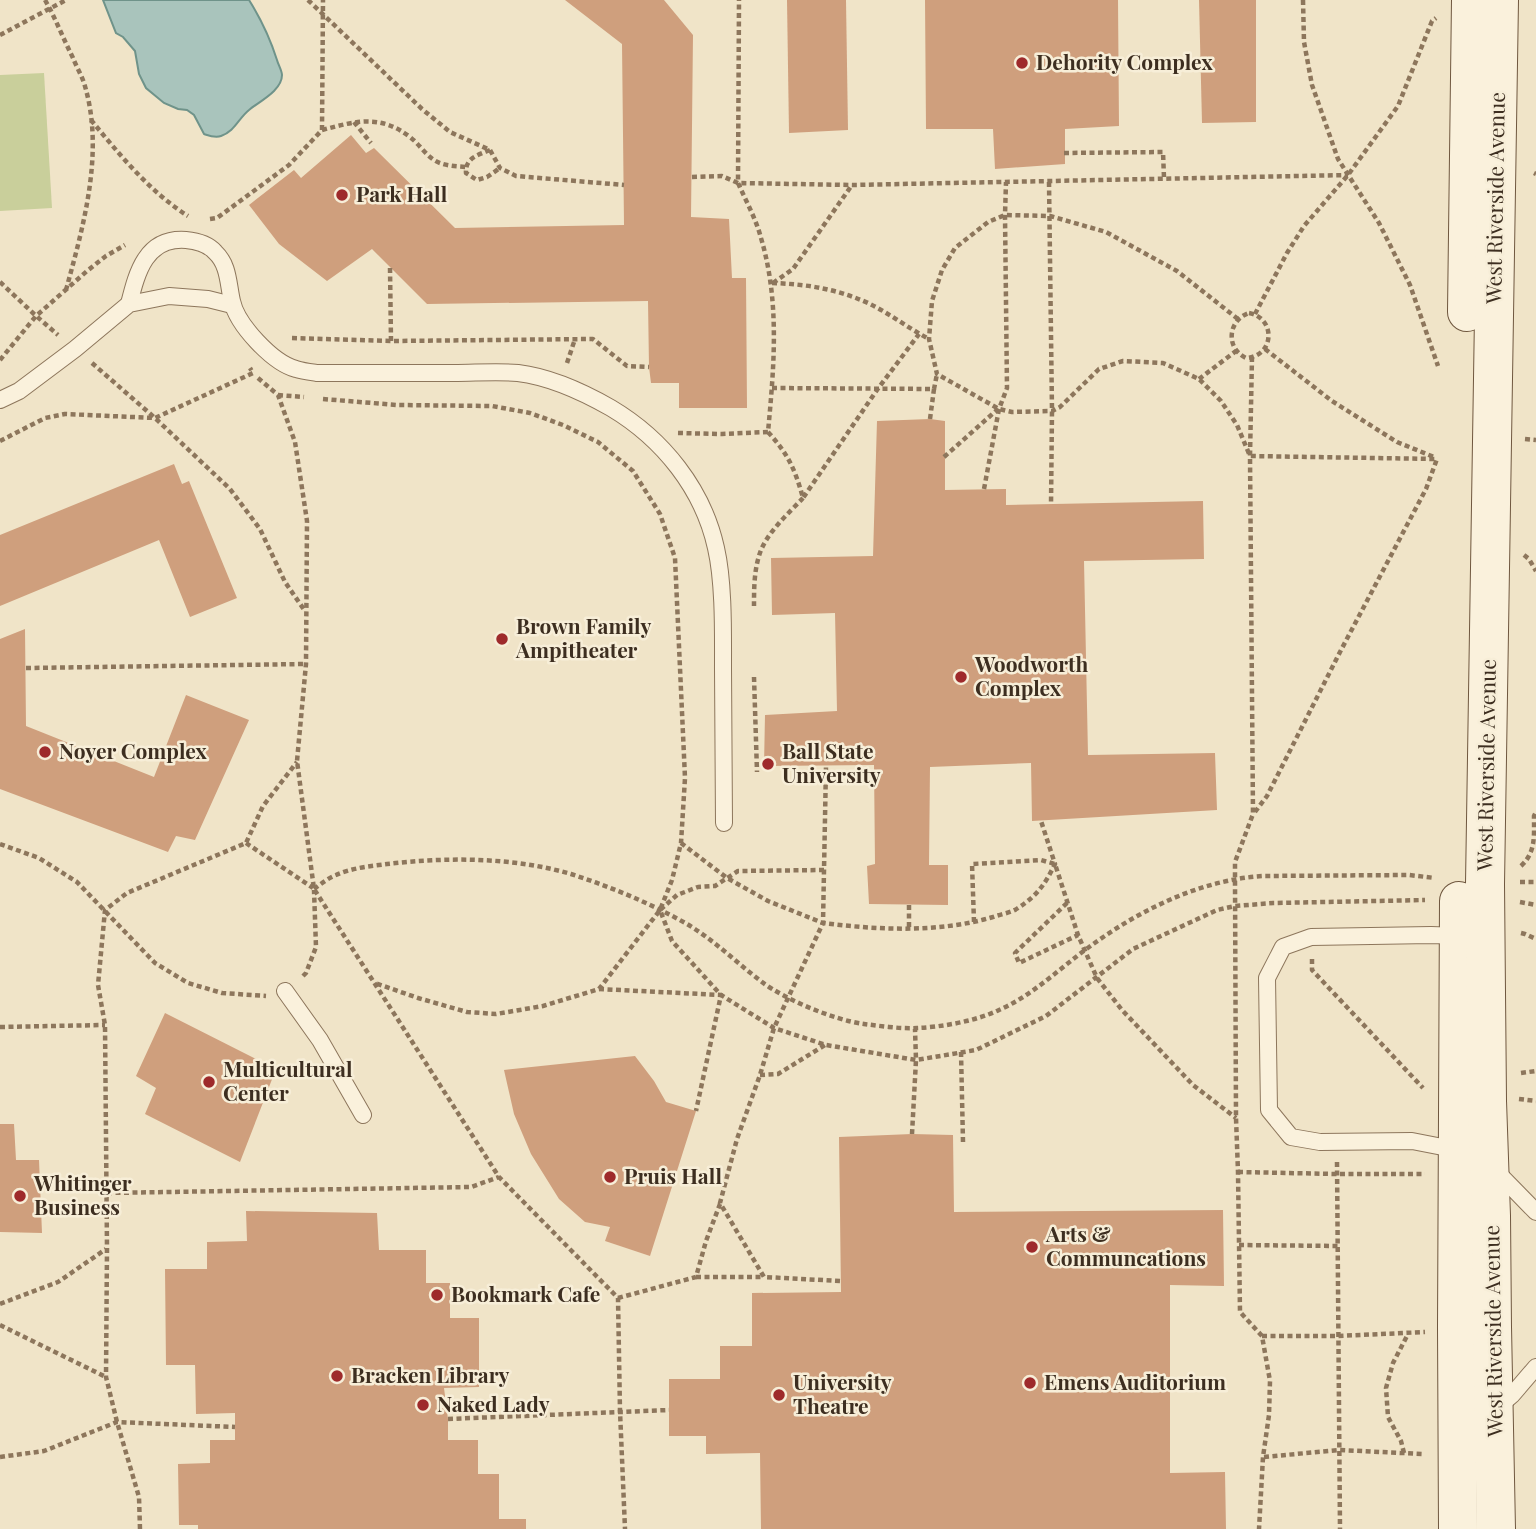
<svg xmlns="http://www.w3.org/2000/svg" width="1536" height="1529" font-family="'Playfair Display',serif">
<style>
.green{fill:#c9cf9b}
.water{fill:#a9c4bc;stroke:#6f938a;stroke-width:2}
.building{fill:#cf9f7d}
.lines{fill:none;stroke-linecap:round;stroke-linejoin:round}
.lane-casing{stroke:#8d765c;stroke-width:18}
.secondary-casing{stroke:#6f573f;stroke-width:40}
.path{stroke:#8d765c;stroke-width:4.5;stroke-dasharray:5 3.5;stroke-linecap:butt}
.lane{stroke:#faf1dc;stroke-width:16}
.secondary{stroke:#faf1dc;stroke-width:38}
.poi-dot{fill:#9e2a2b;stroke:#f7eed8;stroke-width:2.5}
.labels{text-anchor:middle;stroke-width:5;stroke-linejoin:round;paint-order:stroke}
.poi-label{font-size:21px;font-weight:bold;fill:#3d2e20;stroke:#f7eed8;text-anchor:start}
.street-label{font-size:21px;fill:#3d2e20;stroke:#f7eed8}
</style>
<rect width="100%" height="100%" fill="#f0e4c8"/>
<path class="green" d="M44,73L52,208L0,211V75Z"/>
<path class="water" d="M103,0H249C261,19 270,38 277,60C278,64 282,71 282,75C282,91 258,102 249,110C238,119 235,131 221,136C215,138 210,136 204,134L194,115L187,110L178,109L164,103L146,88L139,74L135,51L123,37L116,33Z"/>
<g class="building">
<path d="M565,0H664L693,35L691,217L729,219L732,278H746L747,408H679V383H651L649,367L648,301L427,304L372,249L327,281L279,244L249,205L294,170L301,178L351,135L366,153L374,148L455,228L624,225L622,44Z"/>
<path d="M787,0H846L848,130L789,133Z"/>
<path d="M925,0H1118L1119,126L1065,129V164L995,169L993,129H926Z"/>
<path d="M1199,0H1256V122L1202,123Z"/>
<path d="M930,419L945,421V490L1006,489V505L1203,501L1204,559L1084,561L1088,755L1215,753L1217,810L1032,821L1031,763L930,767L929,865H948V905L869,904L867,866L875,864L874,765L764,766L765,715L837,711L835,613L772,615L771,558L873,556L877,421Z"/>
<path d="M174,464L182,484L189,481L237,598L190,617L159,540L0,606V535Z"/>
<path d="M25,629L26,726L154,777L186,695L249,720L195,840L176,836L168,852L0,789V639Z"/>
<path d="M165,1013L276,1069L240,1162L145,1114L156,1088L136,1076Z"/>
<path d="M635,1056L654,1081L666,1102L696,1111L650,1256L605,1241L610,1227L585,1222L559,1199L531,1154L514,1114L504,1070Z"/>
<path d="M0,1124H14L16,1160H39L42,1233L0,1232Z"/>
<path d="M912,1134L953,1135L954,1212L1223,1210L1224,1286L1170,1285V1473L1225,1472L1226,1529H761L760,1453L706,1454V1436H669V1379H720V1346H752V1293L841,1292L839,1137Z"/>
<path d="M246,1211L377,1213L379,1250H426V1283H450V1318H479V1387L444,1388L448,1419V1440H478V1474H499V1519H526V1529H198V1525H179L178,1464L210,1463V1440H235V1413L196,1414L195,1365H166L165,1269H207V1242L247,1241Z"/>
</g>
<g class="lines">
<g class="lane-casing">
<g id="lane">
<path d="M129,304C137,272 146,237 186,240C197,241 208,244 215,252C229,265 228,284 232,301C237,325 273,363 296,369C302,371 310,372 317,373C363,373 408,373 454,373C475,373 497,371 518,373C551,377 583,392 611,408C663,439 703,489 716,548C724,583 723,633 723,669C723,721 724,772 724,823"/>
<path d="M0,400L19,391L75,349L129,304L169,296L208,299L232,305"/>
<path d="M285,991L320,1040L363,1115"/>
<path d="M1458,1150L1412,1141L1320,1142L1291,1137L1269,1110L1267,978L1283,947L1311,937L1431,935L1460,936"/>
<path d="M1496,1171L1536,1212"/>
<path d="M1497,1408L1512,1395L1536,1367"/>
</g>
</g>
<g class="secondary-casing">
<g id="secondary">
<path d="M1467,312L1471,0"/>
<path d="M1458,1529L1457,1328L1459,901"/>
<path d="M1496,1529L1492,1327L1491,1216L1487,1101L1485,884L1499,0"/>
</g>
</g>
<g class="path">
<path d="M45,0L50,9C58,25 65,42 73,58C76,66 81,74 84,83C105,150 84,224 66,290"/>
<path d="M308,0L422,109L450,132L490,150L500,168L516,176L624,185"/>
<path d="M1303,0L1304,42L1312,85L1338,159L1379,223L1410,285L1438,366"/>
<path d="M0,35L66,0"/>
<path d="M91,120C119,154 150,192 188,216"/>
<path d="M354,122L371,143"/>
<path d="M322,130C356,121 380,114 410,137C419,144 425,154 434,160C443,166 455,166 466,167"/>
<path d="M490,150C478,155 465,158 466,173L477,180L487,177L500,168"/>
<path d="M1064,153L1163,152L1164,178"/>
<path d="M1534,173L1536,174"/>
<path d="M692,177L722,176L738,183L739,0"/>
<path d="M1049,182L1052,411L1051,505"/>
<path d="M210,219L217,218L289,165L322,130L323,0"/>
<path d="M390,268L391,341"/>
<path d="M0,282L34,314L58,335"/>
<path d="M772,283C806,284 837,289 868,303C889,313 908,328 929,339"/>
<path d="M773,283L793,269L852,185"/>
<path d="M1249,313C1276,318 1275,356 1246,358C1225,348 1228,320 1249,313Z"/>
<path d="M1255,314L1287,253L1304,226L1348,175L1398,106L1432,21L1436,18"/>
<path d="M1238,319L1177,271L1106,232L1050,216L1005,215L988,222L955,248L942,270L932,301L929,339L937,374L999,409L1012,412L1052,411L1060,407L1099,369L1123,361L1163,363L1199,379L1221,401L1237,425L1250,456L1437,459"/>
<path d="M292,338L391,341L593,339L627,366L649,367"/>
<path d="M1265,349L1332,401L1397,442L1434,457"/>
<path d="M1252,357L1250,456L1253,814L1235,862V880L1236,1118L1238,1172L1240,1312L1262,1336L1270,1381L1269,1415L1263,1457L1259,1529"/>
<path d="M0,360L36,316L87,271L106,256L125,245"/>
<path d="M92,363L155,418L230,489L260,529L285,582L305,611"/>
<path d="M567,363L575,339"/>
<path d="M258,378L278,395L295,442L307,521L306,664L297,761L314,889L499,1177L618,1298L620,1411L625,1529"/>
<path d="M1199,379L1236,351"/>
<path d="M772,388L934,389L937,374"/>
<path d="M278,395L304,397"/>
<path d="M323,399L397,405L492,406L530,413L563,425L598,442L633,471L660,514L675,558L685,778L681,843L672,880L660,910L599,989L543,1006L496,1014L467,1012L418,998L375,983"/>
<path d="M930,419L934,389"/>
<path d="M768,432C788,454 795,469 803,498L877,390L919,334"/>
<path d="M678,433L722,434L768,432C774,367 780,302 761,238C756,219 746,201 738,183L852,185L1348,175"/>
<path d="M1525,439L1536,440"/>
<path d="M0,441L45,418L65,414L155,418L253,373L250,368"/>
<path d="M944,457L998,409"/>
<path d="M984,489L999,409L1007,388L1005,215L1006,182"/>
<path d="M1524,555L1529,559L1536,571"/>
<path d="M754,606C754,590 754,572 759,556C765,534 788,514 803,498"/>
<path d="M26,668L306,664"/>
<path d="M754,677L757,772"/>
<path d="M1255,812L1267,796L1340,652L1426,489L1437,459"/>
<path d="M246,843L313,888"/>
<path d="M681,843L727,878L768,901L823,923L826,766"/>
<path d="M0,844L39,858L77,882L155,963L188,983L222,993L266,996"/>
<path d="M1521,866C1536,852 1534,836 1534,816L1536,812"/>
<path d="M824,870L738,871L715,886L698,887L677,895L660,910L672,941L721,995L774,1028L826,1045L916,1060L976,1050L1046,1016L1133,949L1217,910L1235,906L1273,903L1425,900"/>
<path d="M1520,882H1536"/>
<path d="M314,889C321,884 328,878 336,875C351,868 371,866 387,864C447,857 513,857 571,874C611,887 650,903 687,924C714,940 737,963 762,982C786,1000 834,1020 864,1024C881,1026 900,1029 917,1028C942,1027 976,1021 999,1010C1031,996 1057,971 1085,950C1136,912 1198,880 1263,876L1409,875L1435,878"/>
<path d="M1520,902L1536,905"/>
<path d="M1067,903L1015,953L1019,963L1078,935"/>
<path d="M909,905V929"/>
<path d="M974,922L972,864L1041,860L1055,864L1078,935L1097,978L1122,1010L1193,1085L1236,1118"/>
<path d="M1521,933L1525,934L1536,939"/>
<path d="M1312,959V970L1423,1088"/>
<path d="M303,976L306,973L316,947L314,890"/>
<path d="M599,989L721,995L696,1111"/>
<path d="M0,1027L105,1025"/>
<path d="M961,1052L963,1142"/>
<path d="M1521,1073L1536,1071"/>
<path d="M760,1075L778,1074L825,1045"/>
<path d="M1519,1099L1536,1101"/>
<path d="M912,1134L916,1060L915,1029"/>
<path d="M1337,1162L1340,1529"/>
<path d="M1238,1172L1337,1174H1425"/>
<path d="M107,1193L471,1187L499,1177"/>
<path d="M1239,1245L1338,1246"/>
<path d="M696,1277H763"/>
<path d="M840,1281L764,1277L720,1203L737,1139L760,1075L774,1028L823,923C879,930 939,933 993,917C1001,914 1011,913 1018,908C1038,895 1045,884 1055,864L1041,821"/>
<path d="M618,1298L696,1277L706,1241L720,1204"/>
<path d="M0,1304L58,1282L106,1249"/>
<path d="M0,1325L106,1377"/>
<path d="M1262,1336H1338L1425,1332"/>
<path d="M448,1419L669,1410"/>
<path d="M1404,1453L1401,1441L1388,1417L1386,1388L1393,1363L1408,1334"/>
<path d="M0,1457L44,1451L117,1422L235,1427"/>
<path d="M1264,1457L1339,1450L1423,1454"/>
<path d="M140,1529L139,1497L117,1422L106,1377L107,1248L105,1025L98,985L105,910L127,893L246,843L263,806L297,762"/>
</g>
<use href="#lane" class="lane"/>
<use href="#secondary" class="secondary"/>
</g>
<g class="poi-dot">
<circle cx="1022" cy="63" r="7"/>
<circle cx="342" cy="195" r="7"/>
<circle cx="502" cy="639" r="7"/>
<circle cx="961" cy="677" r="7"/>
<circle cx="45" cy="752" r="7"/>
<circle cx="768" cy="764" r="7"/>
<circle cx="209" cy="1082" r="7"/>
<circle cx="610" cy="1177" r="7"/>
<circle cx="20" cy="1196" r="7"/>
<circle cx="1032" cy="1247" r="7"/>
<circle cx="437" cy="1295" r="7"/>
<circle cx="337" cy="1376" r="7"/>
<circle cx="1030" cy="1383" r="7"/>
<circle cx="779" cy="1395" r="7"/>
<circle cx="423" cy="1405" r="7"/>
</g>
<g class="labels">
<g class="poi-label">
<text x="1036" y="70">Dehority Complex</text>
<text x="356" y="202">Park Hall</text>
<text x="516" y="634">Brown Family<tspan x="516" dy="24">Ampitheater</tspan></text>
<text x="975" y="672">Woodworth<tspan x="975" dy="24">Complex</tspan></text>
<text x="59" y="759">Noyer Complex</text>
<text x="782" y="759">Ball State<tspan x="782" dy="24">University</tspan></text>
<text x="223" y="1077">Multicultural<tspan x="223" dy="24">Center</tspan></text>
<text x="624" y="1184">Pruis Hall</text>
<text x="34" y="1191">Whitinger<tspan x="34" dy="24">Business</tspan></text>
<text x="1046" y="1242">Arts &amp;<tspan x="1046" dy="24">Communcations</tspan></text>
<text x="451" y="1302">Bookmark Cafe</text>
<text x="351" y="1383">Bracken Library</text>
<text x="793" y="1390">University<tspan x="793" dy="24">Theatre</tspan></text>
<text x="1044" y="1390">Emens Auditorium</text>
<text x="437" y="1412">Naked Lady</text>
</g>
<g class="street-label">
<text transform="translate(1496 198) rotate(-89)" y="7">West Riverside Avenue</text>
<text transform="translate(1487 765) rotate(-89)" y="7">West Riverside Avenue</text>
<text transform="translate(1494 1331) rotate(-91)" y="7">West Riverside Avenue</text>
</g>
</g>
</svg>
